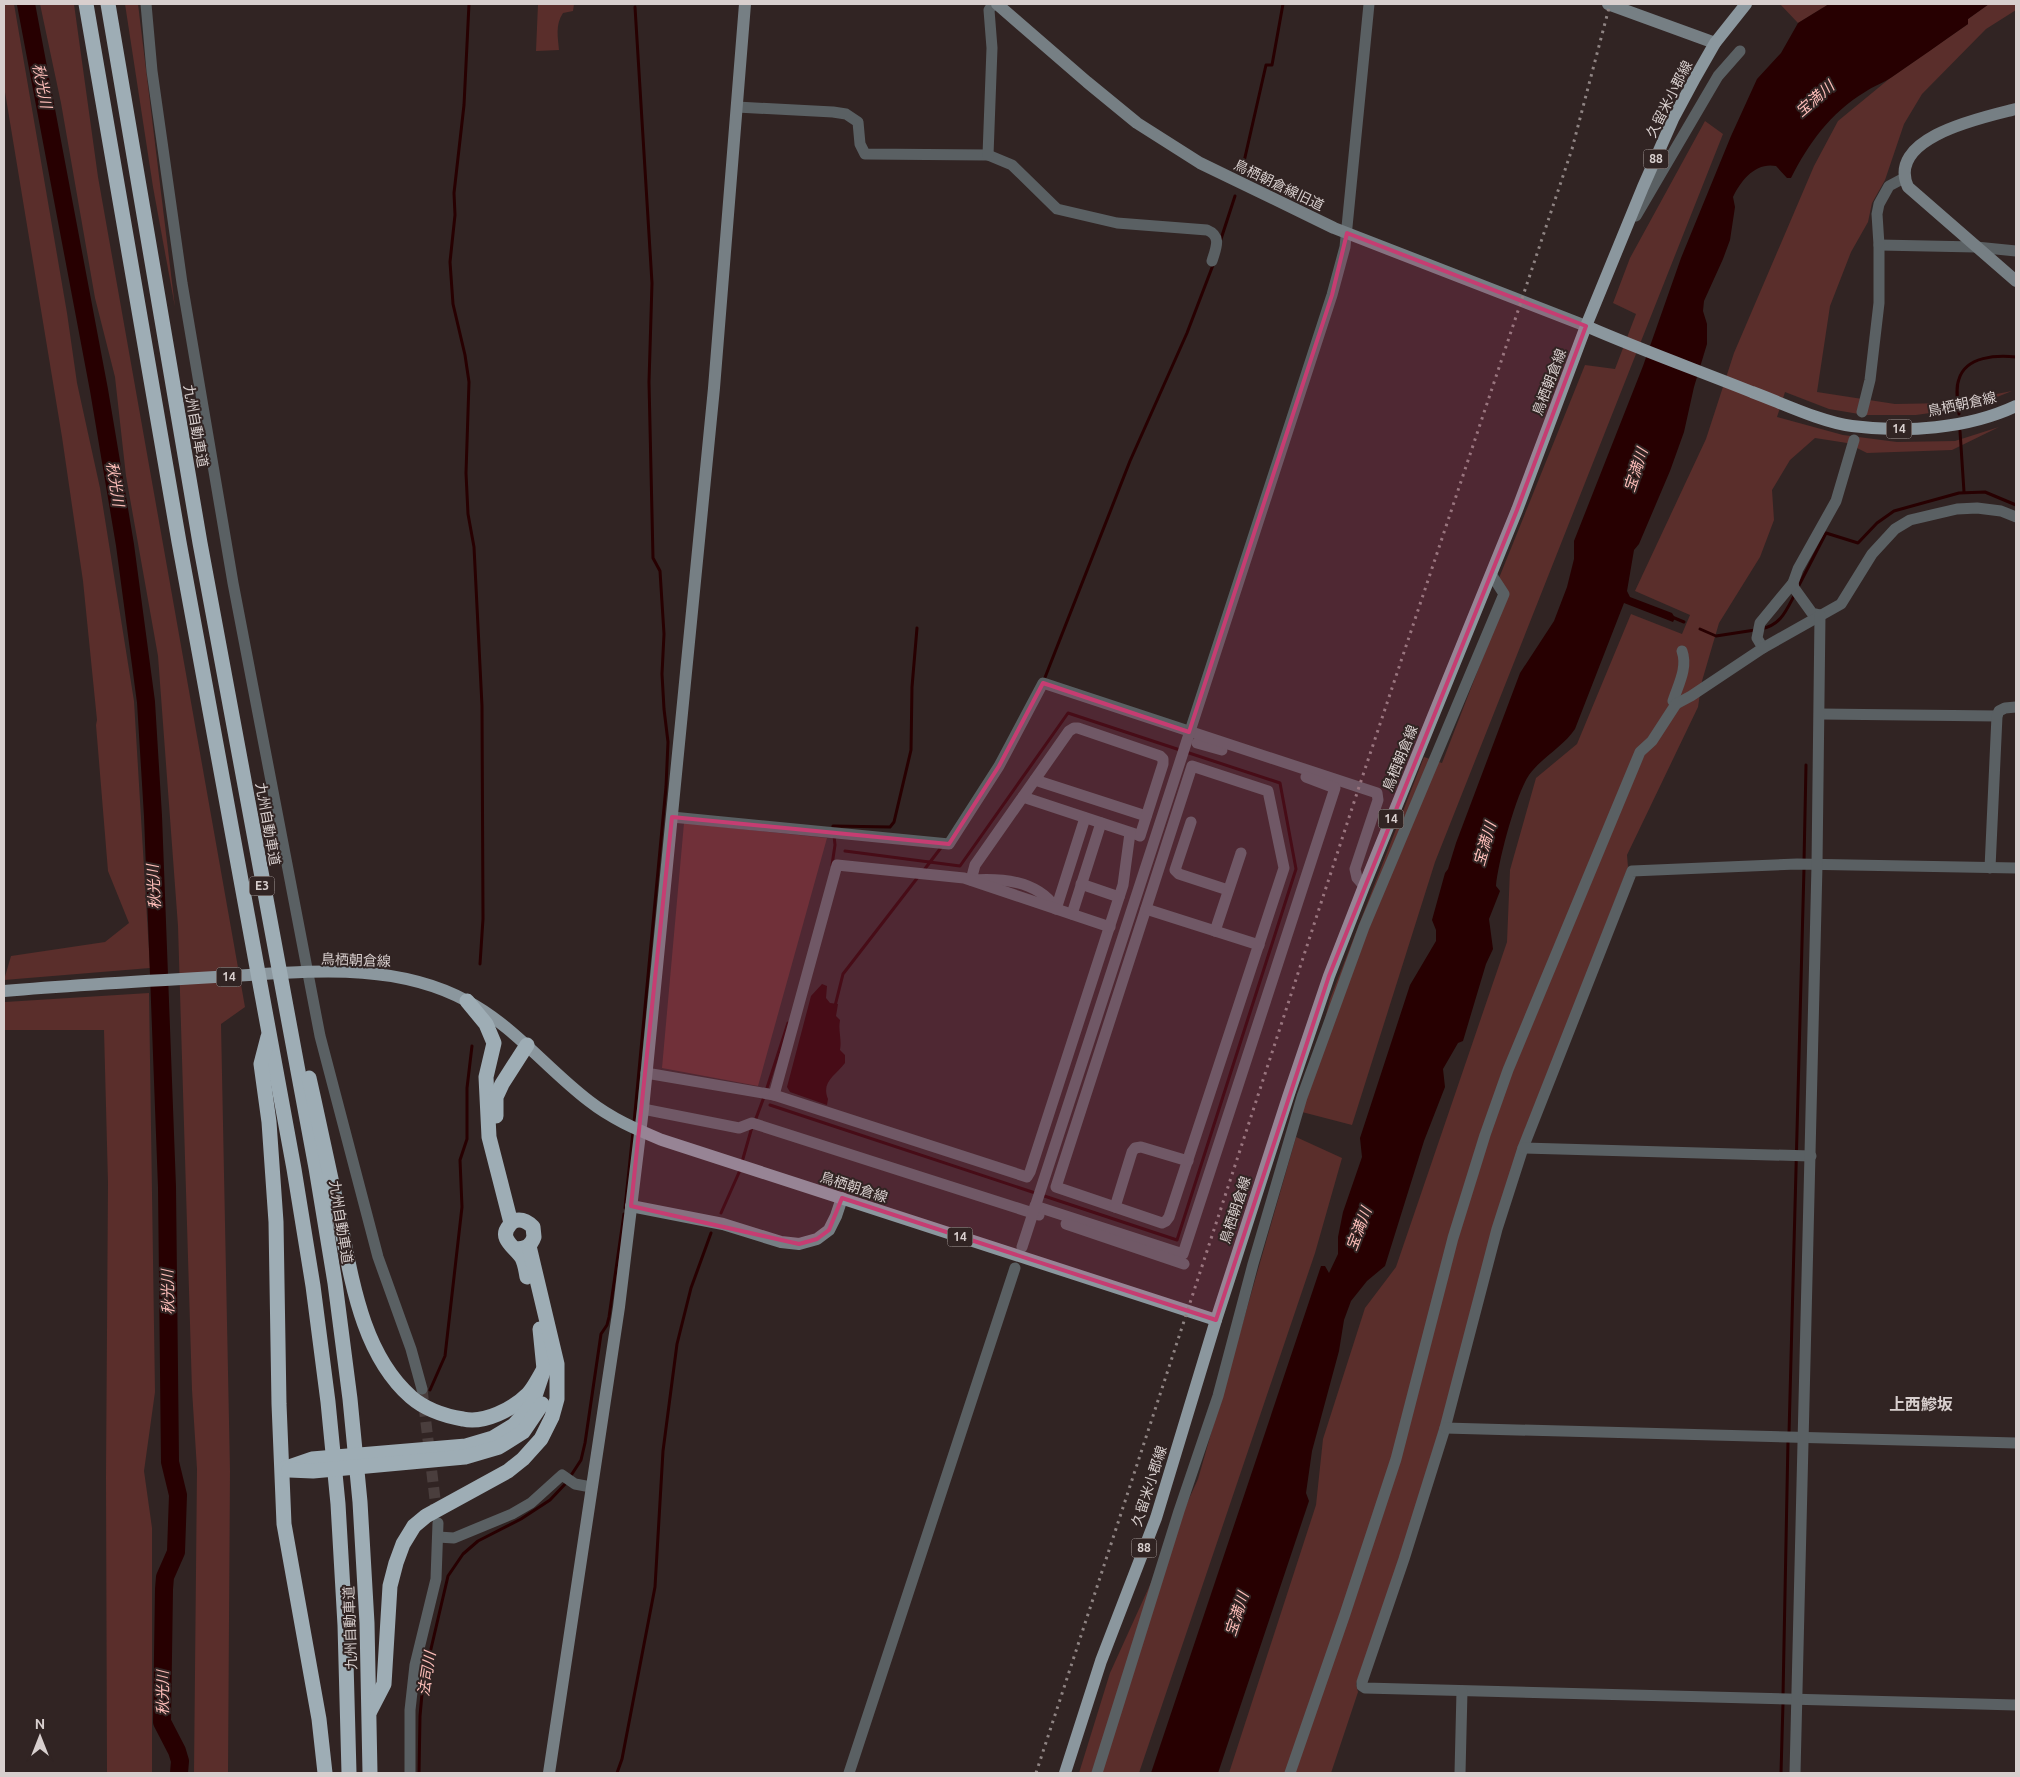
<svg xmlns="http://www.w3.org/2000/svg" width="2020" height="1777" font-family="Ubuntu,'Noto Sans JP',sans-serif">
<style>
.green{fill:#5a2e2b}
.water{fill:#270001}
.lines{fill:none;stroke-linecap:round;stroke-linejoin:round}
.stream{stroke:#270001;stroke-width:3}
.river{stroke:#270001;stroke-width:18}
.street-tunnel{stroke:#4a3e3d;stroke-width:11;stroke-dasharray:11 5.5;stroke-linecap:butt}
.street{stroke:#5a6063;stroke-width:11}
.secondary{stroke:#767f84;stroke-width:12}
.primary{stroke:#8b979e;stroke-width:12}
.highway{stroke:#9eadb5;stroke-width:15}
.rail{stroke:#8f8483;stroke-width:3;stroke-dasharray:2.5 5;stroke-linecap:butt}
.marked{fill:#c63d72;fill-opacity:0.2;stroke:#c63d72;stroke-width:4;stroke-linejoin:round}
.labels{text-anchor:middle;stroke-width:4;stroke-linejoin:round;paint-order:stroke}
.shield{fill:#312423;stroke:#a69c9b;stroke-width:1}
.shield-label{font-size:12px;font-weight:bold;fill:#d8cfce}
.street-label{font-size:14px;fill:#d8cfce;stroke:#312423}
.water-label{font-size:15px;font-style:italic;fill:#febeb9;stroke:#312423}
.quarter-label{font-size:16px;font-weight:bold;fill:#d8cfce;stroke:#312423}
</style>
<rect width="100%" height="100%" fill="#312423"/>
<g class="green">
<path d="M4,4H14L67,313L77,383L100,488L134,701L150,968L4,980L11,956L105,942L129,923L108,871L96,725L97,720L83,581L62,437L4,86Z"/>
<path d="M40,4H74L98,177L245,1007L221,1024L230,1471L228,1773H194L197,1469L192,1390L178,926L158,656L126,476L115,377L95,298L61,103Z"/>
<path d="M125,4H138L175,307L153,187Z"/>
<path d="M538,4H574L573,11L563,13C555,25 558,37 559,50L536,51Z"/>
<path d="M1780,4H1829L1798,23Z"/>
<path d="M1989,4H2016V10L1986,29L1922,94L1904,124L1885,180L1872,203L1868,222L1851,252L1830,306L1817,392L1895,404L1950,403L2012,391L1972,407L1916,415H1865L1829,409L1785,392L1777,417L1843,435L1897,442L1955,441L1999,427L1952,450L1867,453L1847,443L1815,438L1790,460L1772,490L1774,520L1760,557L1719,623L1702,681L1698,707L1627,855L1628,867L1517,1153L1440,1428L1399,1561L1356,1684L1358,1692L1331,1773H1229L1316,1505L1323,1439L1365,1308L1396,1267L1507,942L1510,870L1536,778L1577,744L1631,614L1682,634L1690,615L1635,591L1706,439L1734,353L1814,166L1838,121L1889,79L1968,24V19Z"/>
<path d="M1705,121L1723,134L1435,862L1352,1125L1302,1112L1330,999L1424,757L1442,763L1507,595L1499,578L1585,365L1615,369L1636,314L1613,303L1630,258Z"/>
<path d="M684,823L827,838L758,1086L662,1068Z"/>
<path d="M149,993L155,1392L144,1471L152,1528V1773H107L106,1478L108,1183L104,1030H4L5,1002Z"/>
<path d="M1296,1137L1342,1158L1315,1253L1139,1773H1079L1110,1673L1198,1479Z"/>
</g>
<g class="water">
<path d="M1829,4H1989L1968,19V24C1942,42 1917,60 1892,77C1884,83 1873,86 1865,92C1830,113 1809,143 1791,178H1787L1776,166C1756,162 1741,180 1733,197L1735,207L1730,240L1723,259L1704,301L1703,311L1707,324V344L1694,387L1684,432L1670,471L1639,544L1634,550L1627,591L1630,597L1672,613L1675,618L1673,622L1624,603L1575,729C1563,747 1542,757 1529,775C1516,794 1498,862 1496,886L1500,891L1489,919L1493,949L1486,964L1463,1041L1458,1043L1443,1069L1445,1087L1424,1141L1385,1266L1367,1281L1351,1301L1344,1320L1339,1351L1312,1451L1306,1493L1309,1501L1218,1773H1151L1321,1266H1325L1329,1273L1338,1254V1237L1343,1212L1362,1157L1360,1138L1410,985L1436,941V930L1432,920L1445,873L1448,869L1456,843L1520,673L1554,621L1567,587L1574,559V541L1643,366L1681,258L1731,136L1757,79L1781,53L1798,23Z"/>
<path d="M822,984L827,986L826,998L830,1003L838,1004L836,1016L840,1020C838,1031 842,1039 840,1050L845,1055V1063C835,1076 821,1082 828,1099L827,1105L790,1092L787,1087L811,996Z"/>
</g>
<g class="lines">
<g class="stream">
<path d="M469,4L464,105L454,193L455,215L450,262L453,304L465,355L469,382L466,473L468,514L474,547L482,706L483,919L480,964"/>
<path d="M1243,166L1266,65H1272L1283,4"/>
<path d="M1220,242L1235,196"/>
<path d="M1959,414C1958,403 1955,389 1959,379C1966,356 1997,355 2016,357"/>
<path d="M1960,431L1964,492"/>
<path d="M1797,589L1826,533L1858,543L1877,523L1894,511L1959,493L1985,492L2016,505"/>
<path d="M1672,617L1684,622"/>
<path d="M1700,629L1716,636L1755,630"/>
<path d="M1761,629C1781,625 1786,611 1795,594"/>
<path d="M1044,680L1130,461L1187,333L1213,265"/>
<path d="M845,851L960,866L1068,713L1180,750"/>
<path d="M1804,862L1806,765"/>
<path d="M832,865L835,845L833,826L890,827L894,822L911,750L912,687L917,628"/>
<path d="M924,870L943,845"/>
<path d="M835,1006L843,974L918,877"/>
<path d="M766,1091L788,1023"/>
<path d="M770,1105L1177,1240L1296,869L1280,783L1186,752"/>
<path d="M755,1121L764,1097"/>
<path d="M634,1123L666,787L668,742L664,709L662,674L664,634L660,571L653,558L649,382L652,283L635,7"/>
<path d="M742,1162L752,1127"/>
<path d="M625,1208L633,1132"/>
<path d="M721,1213L741,1168"/>
<path d="M430,1390L445,1356L462,1207L460,1160L467,1139V1088L472,1046"/>
<path d="M1789,1434L1804,868"/>
<path d="M570,1477L581,1460L585,1443L601,1334L607,1325L609,1317L624,1214"/>
<path d="M1783,1696L1788,1440"/>
<path d="M419,1773L420,1716L423,1683L448,1576L463,1554L478,1541L521,1519L550,1500L567,1482"/>
<path d="M617,1773L622,1759L655,1587L663,1451L677,1344L691,1288L711,1233"/>
<path d="M1781,1773L1783,1703"/>
</g>
<path class="river" d="M26,4L99,390L125,545L146,702L153,816L167,1187L170,1462L178,1495L176,1552L165,1577L164,1589L162,1722L177,1751L180,1761L179,1773"/>
<path class="street-tunnel" d="M422,1389L437,1516"/>
<g class="street">
<path d="M146,4L152,71L182,283L233,583L320,1036L378,1257L411,1349L422,1389"/>
<path d="M737,107L833,112L846,114L858,122L860,144L865,154L988,155L1012,165L1057,209L1117,223L1207,230C1222,236 1216,248 1212,261"/>
<path d="M988,155L992,48L989,10L993,4"/>
<path d="M1636,216L1718,76L1740,51"/>
<path d="M1879,245L1976,247L2016,251"/>
<path d="M1862,412L1870,380L1879,303V245L1877,214L1879,204L1889,186L1904,178"/>
<path d="M1820,615L1812,613L1794,588L1793,583L1798,569L1836,501L1854,440"/>
<path d="M1763,648L1757,638L1760,623L1793,583"/>
<path d="M1676,704L1673,701C1678,685 1688,668 1682,651"/>
<path d="M1820,714L1997,716"/>
<path d="M1197,743L1222,750"/>
<path d="M1192,766L1268,791L1284,868L1169,1217L1166,1221L1162,1223L1056,1187Z"/>
<path d="M1035,780L1146,816"/>
<path d="M1023,797L1138,835"/>
<path d="M672,817L949,844L999,766L1043,683L1377,793L1378,800L1355,869L1357,878L1364,886"/>
<path d="M1191,822L1175,870L1179,874L1228,890"/>
<path d="M1990,868L1997,716L1999,711L2005,708L2016,707"/>
<path d="M2016,868L1797,864L1632,871L1523,1148L1497,1229L1445,1428L1404,1559L1362,1682V1686L1365,1688L2016,1705"/>
<path d="M1081,884L1119,897"/>
<path d="M1055,907C1036,880 1001,878 971,880L975,865L1069,731L1074,728H1078L1160,756L1163,759V764L1140,836"/>
<path d="M1056,909L1085,818"/>
<path d="M1146,909L1259,945"/>
<path d="M1072,914L1101,823"/>
<path d="M1215,931L1241,853"/>
<path d="M646,1073L774,1095L1027,1177L1030,1172L1123,885L1130,833"/>
<path d="M774,1095L837,865L964,878L1110,927"/>
<path d="M643,1109L739,1128L752,1123L1039,1215"/>
<path d="M1523,1148L1811,1156"/>
<path d="M1035,1206L1183,1254L1335,788L1306,777"/>
<path d="M1115,1207L1132,1152L1135,1148L1141,1147L1188,1161"/>
<path d="M1066,1224L1184,1264"/>
<path d="M1022,1247L1332,295L1345,247L1369,4"/>
<path d="M1445,1428L2016,1443"/>
<path d="M438,1537L454,1538L512,1514L531,1503L562,1475L575,1484L591,1487"/>
<path d="M410,1773V1710L415,1665L436,1579L438,1523"/>
<path d="M849,1773L1015,1268"/>
<path d="M1097,1773L1179,1511L1218,1396L1253,1264L1302,1097L1364,927L1504,594L1491,574"/>
<path d="M1290,1773L1345,1614L1396,1459L1453,1238L1485,1135L1508,1070L1640,752L1652,741L1676,704L1691,696L1763,648L1841,604L1872,554L1895,529L1910,520L1957,509L1977,508L2001,511L2016,517"/>
<path d="M1460,1773L1462,1691"/>
<path d="M1795,1773L1817,865L1820,615"/>
</g>
<g class="secondary">
<path d="M997,4L1087,82L1137,123L1200,163L1334,228L1586,326"/>
<path d="M1608,4L1715,43"/>
<path d="M2016,109C1985,117 1885,137 1908,187L2016,281"/>
<path d="M631,1206L723,1224L781,1242L799,1244L817,1239L829,1230L836,1216L842,1198"/>
<path d="M549,1773L619,1307L643,1109L714,388L745,4"/>
</g>
<g class="primary">
<path d="M1586,326C1641,350 1697,370 1752,392C1782,403 1821,422 1852,426C1905,433 1967,429 2016,406"/>
<path d="M4,991C74,985 144,981 215,977C299,973 390,959 467,1001C514,1026 547,1069 589,1101C612,1119 636,1129 662,1140L1216,1320"/>
<path d="M1065,1773L1101,1661L1156,1518L1216,1320L1288,1097L1329,976L1364,886L1517,510L1586,326L1643,187L1673,119L1695,78L1715,43L1746,4"/>
</g>
<g class="highway">
<path d="M86,4L179,542L294,1169L313,1286L328,1402L338,1504L345,1625L349,1773"/>
<path d="M108,4L200,543L316,1168L335,1283L350,1399L360,1502L367,1623L370,1773"/>
<path d="M467,1001L486,1024L494,1043L486,1077L489,1137L511,1223"/>
<path d="M268,1037L261,1064L269,1122L276,1222L279,1404L284,1524L319,1719L325,1773"/>
<path d="M309,1078C319,1122 328,1166 338,1211C351,1274 360,1352 411,1397C426,1410 445,1416 463,1419C484,1424 513,1409 528,1394C534,1388 539,1377 544,1369"/>
<path d="M496,1116V1097L502,1084L527,1045"/>
<path d="M516,1249C526,1249 531,1246 534,1237L533,1227C529,1223 525,1220 519,1220C515,1220 511,1222 509,1226C498,1239 516,1248 522,1258C525,1264 526,1271 527,1277"/>
<path d="M283,1469L312,1459L466,1446L493,1438L514,1425L532,1405L544,1369L540,1329"/>
<path d="M289,1470L313,1471L465,1457L499,1447L523,1432L542,1404"/>
<path d="M370,1711L384,1684L390,1586L396,1563L403,1544L414,1526L426,1516L508,1471L523,1459L541,1439L552,1417L557,1399V1364L529,1246"/>
</g>
<path class="rail" d="M1036,1773L1359,787L1572,149L1610,4"/>
</g>
<path class="marked" d="M1347,233L1586,326L1517,510L1329,976L1216,1320L842,1198L829,1230L817,1239L799,1244L631,1206L672,817L949,844L999,766L1043,683L1189,732L1332,295Z"/>
<g class="labels">
<g class="shield">
<rect x="1643.5" y="149.5" width="25" height="19" rx="4"/>
<rect x="1886.5" y="419.5" width="25" height="19" rx="4"/>
<rect x="1378.5" y="809.5" width="25" height="19" rx="4"/>
<rect x="249.5" y="876.5" width="25" height="19" rx="4"/>
<rect x="216.5" y="967.5" width="25" height="19" rx="4"/>
<rect x="947.5" y="1227.5" width="25" height="19" rx="4"/>
<rect x="1131.5" y="1538.5" width="25" height="19" rx="4"/>
</g>
<g class="shield-label">
<text x="1656" y="163">88</text>
<text x="1899" y="433">14</text>
<text x="1391" y="823">14</text>
<text x="262" y="890">E3</text>
<text x="229" y="981">14</text>
<text x="960" y="1241">14</text>
<text x="1144" y="1552">88</text>
</g>
<g class="street-label">
<text transform="translate(1669 99) rotate(-63)" y="5">久留米小郡線</text>
<text transform="translate(1279 185) rotate(26)" y="5">鳥栖朝倉線旧道</text>
<text transform="translate(1549 382) rotate(-69)" y="5">鳥栖朝倉線</text>
<text transform="translate(1962 404) rotate(-12)" y="5">鳥栖朝倉線</text>
<text transform="translate(196 426) rotate(80)" y="5">九州自動車道</text>
<text transform="translate(1400 758) rotate(-68)" y="5">鳥栖朝倉線</text>
<text transform="translate(268 824) rotate(80)" y="5">九州自動車道</text>
<text transform="translate(356 960) rotate(2)" y="5">鳥栖朝倉線</text>
<text transform="translate(854 1187) rotate(18)" y="5">鳥栖朝倉線</text>
<text transform="translate(1235 1210) rotate(-72)" y="5">鳥栖朝倉線</text>
<text transform="translate(341 1222) rotate(81)" y="5">九州自動車道</text>
<text transform="translate(1149 1486) rotate(-72)" y="5">久留米小郡線</text>
<text transform="translate(350 1628) rotate(-92)" y="5">九州自動車道</text>
</g>
<g class="water-label">
<text transform="translate(42 86) rotate(79)" y="5">秋光川</text>
<text transform="translate(1815 99) rotate(-41)" y="5">宝満川</text>
<text transform="translate(1636 470) rotate(-72)" y="5">宝満川</text>
<text transform="translate(115 484) rotate(81)" y="5">秋光川</text>
<text transform="translate(1485 844) rotate(-74)" y="5">宝満川</text>
<text transform="translate(154 887) rotate(-93)" y="5">秋光川</text>
<text transform="translate(1359 1229) rotate(-69)" y="5">宝満川</text>
<text transform="translate(168 1292) rotate(-91)" y="5">秋光川</text>
<text transform="translate(1237 1614) rotate(-72)" y="5">宝満川</text>
<text transform="translate(427 1674) rotate(-81)" y="5">法司川</text>
<text transform="translate(163 1693) rotate(-90)" y="5">秋光川</text>
</g>
<g class="quarter-label">
<text x="1921" y="1410">上西鰺坂</text>
</g>
</g>
<rect width="2020" height="1777" fill="none" stroke="#d8cfce" stroke-width="10"/>
<g transform="translate(40 1737)" stroke="#312423" stroke-width="4" paint-order="stroke">
<path d="M0-4L9 19L0 12L-9 19Z" fill="#d8cfce"/>
<text y="-8" font-size="14" font-weight="bold" text-anchor="middle" fill="#d8cfce">N</text>
</g>
</svg>
